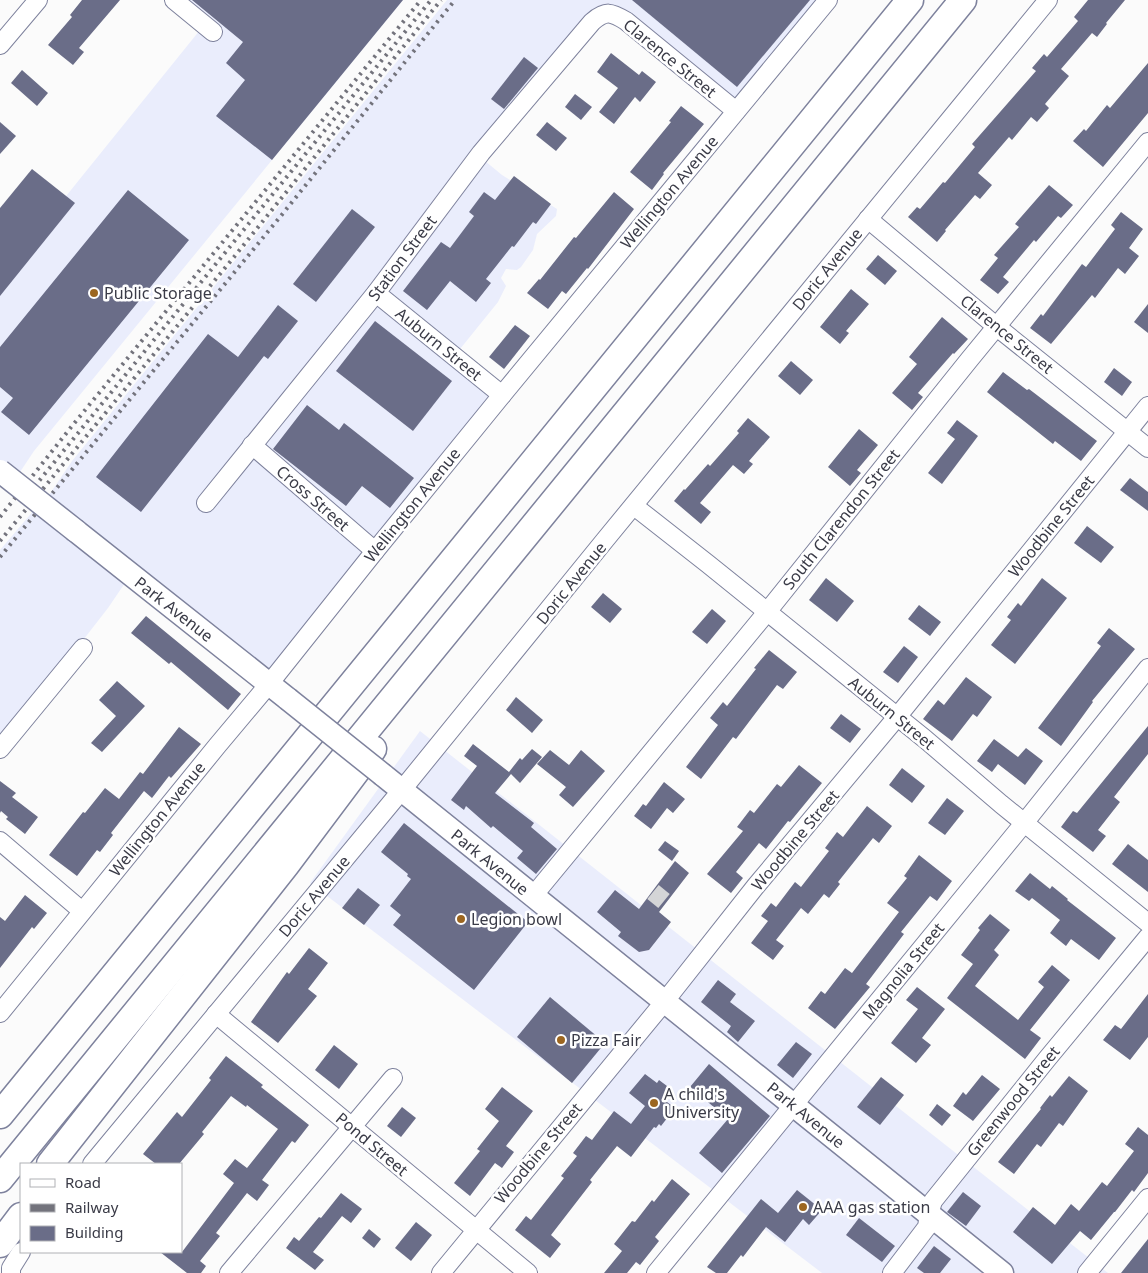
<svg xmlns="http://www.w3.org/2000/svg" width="1148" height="1273" font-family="'Noto Sans',sans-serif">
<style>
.built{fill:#eaedfc}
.building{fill:#6a6d88}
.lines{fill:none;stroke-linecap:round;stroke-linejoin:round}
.minor-tunnel{stroke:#d4d5d7;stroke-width:18;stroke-dasharray:18 9;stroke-linecap:butt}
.minor-casing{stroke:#7e829d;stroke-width:20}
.major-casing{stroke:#7e829d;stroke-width:25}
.highway-casing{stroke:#7e829d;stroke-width:29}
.minor{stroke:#fff;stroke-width:18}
.major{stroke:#fff;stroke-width:22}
.highway{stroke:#fff;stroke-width:26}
.rail{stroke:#73737c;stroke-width:4;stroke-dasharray:2.5 5;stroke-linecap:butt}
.major-bridge-casing{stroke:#7e829d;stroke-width:25;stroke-linecap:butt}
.major-bridge{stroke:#fff;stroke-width:22}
.poi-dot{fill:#9c6620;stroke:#fff;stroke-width:2}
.labels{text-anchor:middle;stroke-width:5;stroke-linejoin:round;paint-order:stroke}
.street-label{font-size:16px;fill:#3a3b47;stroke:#fff}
.poi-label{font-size:16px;fill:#3a3b47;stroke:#fff;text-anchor:start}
</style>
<rect width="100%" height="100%" fill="#fbfbfb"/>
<g class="built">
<path d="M179,0H403L34,451L16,478L0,468V278L204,25Z"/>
<path d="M447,0H827L739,107L606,15L479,156L502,175L557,209L556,216L537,234L533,250L521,267L517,270L506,269L501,278L506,286L498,302L456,354L501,394L268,683L127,580L108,608L0,747V550L40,503L45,501L72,461Z"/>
<path d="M420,731L1108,1273H822L310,883Z"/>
</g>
<g class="building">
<path d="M82,0H120L79,48L84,52L73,65L48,45L72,17L70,15Z"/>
<path d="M192,0H403L272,160L216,116L245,80L226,63L243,42Z"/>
<path d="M632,0H810L737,87Z"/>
<path d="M1088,0H1125L1106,23L1107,24L1097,37L1092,33L1061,69L1069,76L1045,104L1049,108L1037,122L1031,117L1012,140L1009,137L978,173L992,185L980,199L975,195L945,230L946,231L937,242L908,217L917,207L920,209L943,182L945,183L975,147L972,144L1036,71L1032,68L1044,54L1047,57L1078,21L1074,17Z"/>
<path d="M611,53L639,75L642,71L656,82L640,102L635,97L614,124L599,112L618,88L597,72Z"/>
<path d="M524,57L538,68L504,109L491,99Z"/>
<path d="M1148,63V113L1103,167L1073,141L1084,129L1086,131L1107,105L1110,108Z"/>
<path d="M22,70L48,93L37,106L11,83Z"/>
<path d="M575,94L592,107L581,120L565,107Z"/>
<path d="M681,106L704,124L663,173L664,174L652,190L630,172L671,122L669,121Z"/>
<path d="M0,122L16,136L0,154Z"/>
<path d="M547,122L567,138L556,151L536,135Z"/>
<path d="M32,169L75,203L0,296V208Z"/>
<path d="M514,176L551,204L536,224L533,222L514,247L512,246L486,279L491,283L476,302L450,281L427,310L403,291L441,242L450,248L474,216L469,212L484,192L495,200Z"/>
<path d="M1049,185L1073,205L1061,218L1058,216L1036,242L1034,240L1003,277L1009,282L998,294L980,280L998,258L994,255L1019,227L1015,224Z"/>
<path d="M128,190L189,240L29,435L1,412L13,398L0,387V347Z"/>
<path d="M614,192L634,209L588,269L587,268L566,294L562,291L548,309L527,293L539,279L540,280L574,237L576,238Z"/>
<path d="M352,209L375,227L316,302L293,284Z"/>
<path d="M1121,212L1143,229L1129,248L1139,256L1125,274L1118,268L1095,298L1092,295L1051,344L1030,328L1041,314L1043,316L1082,264L1086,267L1115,229L1111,225Z"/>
<path d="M878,255L897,271L885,285L866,269Z"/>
<path d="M851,289L869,304L846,331L849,333L840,344L820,327Z"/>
<path d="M1148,304V333L1134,322Z"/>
<path d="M278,305L298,321L268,359L264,356L141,512L96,477L208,334L238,357Z"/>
<path d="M942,317L968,339L954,354L953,353L918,393L923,397L912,410L892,393L917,364L909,357Z"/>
<path d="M375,321L452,381L413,431L336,371Z"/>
<path d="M515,325L530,336L504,369L489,357Z"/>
<path d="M791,361L813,380L800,395L778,376Z"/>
<path d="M1114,368L1132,382L1122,396L1104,382Z"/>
<path d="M1003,372L1027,390L1029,389L1097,441L1081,461L1055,441L1053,444L987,392Z"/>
<path d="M307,405L339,430L344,423L414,478L390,508L362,486L346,506L273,449Z"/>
<path d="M748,418L770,437L749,461L753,464L744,474L733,465L700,503L711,512L701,524L674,501L684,489L685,490L708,464L710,466L739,433L737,431Z"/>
<path d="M957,420L978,436L942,484L928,473L955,439L947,433Z"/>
<path d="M859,429L878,445L857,470L861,473L850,486L828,467Z"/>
<path d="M1130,478L1148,492V511L1120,490Z"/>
<path d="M1087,526L1114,547L1101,563L1074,543Z"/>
<path d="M826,578L854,601L837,622L809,600Z"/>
<path d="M1042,578L1067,598L1015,664L991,645L1011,620L1007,617L1018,603L1021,606Z"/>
<path d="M603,593L622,609L610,623L591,607Z"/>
<path d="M919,605L941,622L930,636L908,619Z"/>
<path d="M712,609L726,621L707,644L692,632Z"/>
<path d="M146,616L241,694L228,710L171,662L169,664L131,633Z"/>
<path d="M1109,628L1135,649L1092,701L1093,702L1061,746L1038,728L1101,646L1097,643Z"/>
<path d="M904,646L918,657L898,683L883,672Z"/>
<path d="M769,650L797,672L783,689L777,685L736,739L733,737L701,779L686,767L718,725L710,718L723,702L727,706L756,669L754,668Z"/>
<path d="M966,677L992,697L977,717L973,714L952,741L923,719L938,700L944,705Z"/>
<path d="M117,681L145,706L102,752L91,743L116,716L99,700Z"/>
<path d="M516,697L543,720L532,733L506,710Z"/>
<path d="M841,714L861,729L850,743L830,728Z"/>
<path d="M1148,726V754L1114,797L1120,802L1098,830L1106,836L1093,852L1061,827L1073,811L1077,813Z"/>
<path d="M179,727L201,744L171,778L169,776L152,798L144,791L111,833L113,835L100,852L97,850L77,876L49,855L83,812L85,813L105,788L119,799L140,772L143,774Z"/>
<path d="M994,739L1018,757L1026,748L1043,761L1025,785L998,764L992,772L977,761Z"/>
<path d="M473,744L509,772L520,758L522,760L532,749L542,757L520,783L511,774L495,793L534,823L531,827L557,849L536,874L517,858L523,851L493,826L491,828L466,806L464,810L451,800L477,766L464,756Z"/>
<path d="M550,750L569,765L581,750L605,771L573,807L559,795L566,787L537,764Z"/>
<path d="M799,765L822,783L790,822L788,821L766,849L759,843L736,872L743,878L731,893L707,874L743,831L737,827L750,810L754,813L777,784L781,787Z"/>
<path d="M902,768L925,786L912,803L889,785Z"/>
<path d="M0,781L16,793L12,797L38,817L25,834L6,819L8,817L1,811L0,813Z"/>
<path d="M664,782L685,799L673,813L667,808L651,829L634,816L643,804L646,806Z"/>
<path d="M947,798L964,811L945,835L928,823Z"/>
<path d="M867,806L892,826L879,843L873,838L838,882L840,884L829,898L824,894L808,914L801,908L776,940L784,946L773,960L751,943L768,921L761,916L771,903L776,907L795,882L801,887L829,851L825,848L837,832L843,837Z"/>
<path d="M404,823L528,922L474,990L393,925L401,915L390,906L411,879L407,876L408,874L381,852Z"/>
<path d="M665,841L679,851L672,861L658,850Z"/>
<path d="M1128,844L1148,860V892L1112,864Z"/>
<path d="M919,855L952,881L937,901L930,896L901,932L904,934L866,984L870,987L835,1029L808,1008L821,991L825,994L845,968L852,973L899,912L887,903L907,878L904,876Z"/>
<path d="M675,861L689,873L659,912L671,922L649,950L639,952L618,936L621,932L597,912L615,890L639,909Z"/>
<path d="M1030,873L1050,889L1052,886L1068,899L1067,900L1116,938L1099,960L1071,939L1066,946L1050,933L1060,920L1032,898L1029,901L1015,891Z"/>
<path d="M358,888L380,905L364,925L342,908Z"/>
<path d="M25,895L47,913L34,929L32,927L0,968V917L5,921Z"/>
<path d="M990,914L1010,930L994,950L999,955L975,986L1018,1020L1044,987L1038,982L1052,965L1070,980L1030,1030L1041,1038L1025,1059L947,998L973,964L961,955L980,930L978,928Z"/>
<path d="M309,948L328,963L308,989L317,996L278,1043L251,1022L287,972L289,974Z"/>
<path d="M718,980L736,994L730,1002L755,1021L738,1042L727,1032L731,1026L701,1002Z"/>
<path d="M917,987L945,1009L922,1038L931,1045L916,1063L891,1043L918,1009L906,1000Z"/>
<path d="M1148,994V1037L1130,1060L1103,1040L1115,1025L1121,1029Z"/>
<path d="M550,997L605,1043L572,1083L517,1037Z"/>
<path d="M796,1042L812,1054L793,1078L777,1065Z"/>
<path d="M334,1045L358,1064L339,1089L315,1070Z"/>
<path d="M226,1056L263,1085L261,1087L309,1125L295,1143L292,1141L262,1180L269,1185L257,1201L247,1193L216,1233L220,1236L200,1261L206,1266L201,1273H187L160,1252H182L234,1183L223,1174L235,1159L247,1168L278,1129L247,1105L246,1107L231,1096L202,1132L204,1134L179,1164H156L143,1154L177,1112L182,1117L211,1080L209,1078Z"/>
<path d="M709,1064L770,1116L722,1173L699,1153L728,1119L690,1087Z"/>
<path d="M645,1074L657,1083L659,1080L671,1089L663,1099L675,1108L661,1126L659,1124L656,1128L654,1127L631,1157L617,1146L590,1180L592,1182L551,1235L561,1244L550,1258L515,1230L526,1216L531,1220L564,1178L561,1176L577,1156L573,1153L586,1136L592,1140L614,1111L631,1124L645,1106L629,1093Z"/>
<path d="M982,1075L1000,1089L973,1121L953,1106L963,1092L966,1095Z"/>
<path d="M1069,1076L1088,1091L1063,1126L1059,1123L1041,1147L1037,1144L1014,1174L998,1162L1041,1109L1040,1108L1050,1095L1052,1097Z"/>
<path d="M881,1077L904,1095L880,1125L857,1107Z"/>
<path d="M502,1087L533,1111L506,1146L514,1152L502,1168L495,1163L470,1196L454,1183L480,1151L477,1149L499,1121L485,1109Z"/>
<path d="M937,1104L951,1115L942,1126L929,1115Z"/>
<path d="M402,1107L416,1118L401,1137L387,1126Z"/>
<path d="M1138,1127L1148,1135V1173L1134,1192L1132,1190L1115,1212H1114L1091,1240L1080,1231L1052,1264L1013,1232L1033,1207L1055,1225L1071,1204L1079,1211L1102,1182L1107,1186L1134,1151L1125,1144Z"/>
<path d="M672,1179L690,1194L655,1237L659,1241L640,1265L636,1262L627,1273H604L622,1251L614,1244L632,1221L635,1222L652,1200L654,1202Z"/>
<path d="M797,1190L822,1210L809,1225L803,1219L785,1242L766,1227L743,1257L741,1255L727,1273H716L707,1267L761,1199L778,1213Z"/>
<path d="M963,1192L981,1206L966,1226L947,1212Z"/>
<path d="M341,1193L362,1209L351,1223L342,1216L313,1252L324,1260L315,1270L286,1248L294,1237L299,1241L319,1217L321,1218Z"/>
<path d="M859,1218L895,1246L882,1262L846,1235Z"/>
<path d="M416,1222L432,1235L411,1261L395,1248Z"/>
<path d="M369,1229L381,1239L374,1248L362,1238Z"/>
<path d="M1148,1239V1273H1121Z"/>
<path d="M934,1246L951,1259L940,1273H924L917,1268Z"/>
</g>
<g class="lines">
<path class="minor-tunnel" d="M653,892L664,901"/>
<g class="minor-casing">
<g id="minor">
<path d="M174,0L213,32"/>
<path d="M0,45L38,0"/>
<path d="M868,219L997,327L1148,448"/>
<path d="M376,293L502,395"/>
<path d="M252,445L375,551"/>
<path d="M206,503L376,293L481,153L592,22C606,10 611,12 626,21L736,111"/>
<path d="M634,506L708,564L925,739L1001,804L1148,923"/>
<path d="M0,749L83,648"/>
<path d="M0,841L82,911"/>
<path d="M533,896L767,612L969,360L1148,142"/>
<path d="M0,1013L217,746L269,684L375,551L502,395L828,0"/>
<path d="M216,1014L528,1273"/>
<path d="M92,1164L401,791L605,540L1048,0"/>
<path d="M11,1273V1268L21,1252"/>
<path d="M229,1273L393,1078"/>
<path d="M441,1273L665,1001L755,887L897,717L1148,406"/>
<path d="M656,1273L1025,822L1148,668"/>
<path d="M892,1273L927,1227L929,1214L933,1201L1047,1059L1148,937"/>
<path d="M1087,1273L1148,1198"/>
</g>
</g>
<g class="major-casing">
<g id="major">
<path d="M76,531L288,699"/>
<path d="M383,775L1002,1273"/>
</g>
</g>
<g class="highway-casing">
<g id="highway">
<path d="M0,1115L910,0"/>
<path d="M50,1164L286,865L373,749"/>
<path d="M0,1179L963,0"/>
<path d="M0,1244L21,1216"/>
</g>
</g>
<use href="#minor" class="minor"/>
<use href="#major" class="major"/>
<use href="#highway" class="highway"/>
<g class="rail">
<path d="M30,492L431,0"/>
<path d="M0,517L72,426L421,0"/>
<path d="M0,541L234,257L441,0"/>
<path d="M0,557L280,217L455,0"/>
</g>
<g class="major-bridge-casing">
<g id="major-bridge">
<path d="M0,471L76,531"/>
<path d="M288,699L383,775"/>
</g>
</g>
<use href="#major-bridge" class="major-bridge"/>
</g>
<g class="poi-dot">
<circle cx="94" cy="293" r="5"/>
<circle cx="461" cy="919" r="5"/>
<circle cx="561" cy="1040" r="5"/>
<circle cx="654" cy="1103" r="5"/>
<circle cx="803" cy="1207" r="5"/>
</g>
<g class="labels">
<g class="street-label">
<text transform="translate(670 58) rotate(39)" y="6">Clarence Street</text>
<text transform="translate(669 192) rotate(-50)" y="6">Wellington Avenue</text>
<text transform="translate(402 258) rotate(-53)" y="6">Station Street</text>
<text transform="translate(827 269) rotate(-51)" y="6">Doric Avenue</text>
<text transform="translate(1007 334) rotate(39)" y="6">Clarence Street</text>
<text transform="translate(439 344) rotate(39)" y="6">Auburn Street</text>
<text transform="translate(313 498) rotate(41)" y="6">Cross Street</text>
<text transform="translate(412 505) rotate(-51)" y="6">Wellington Avenue</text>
<text transform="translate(841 519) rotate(-51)" y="6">South Clarendon Street</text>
<text transform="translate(1051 526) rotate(-51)" y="6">Woodbine Street</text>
<text transform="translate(571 583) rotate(-51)" y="6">Doric Avenue</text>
<text transform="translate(174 609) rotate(38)" y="6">Park Avenue</text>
<text transform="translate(892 713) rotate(39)" y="6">Auburn Street</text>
<text transform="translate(157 819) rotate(-51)" y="6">Wellington Avenue</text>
<text transform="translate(795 840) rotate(-50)" y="6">Woodbine Street</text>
<text transform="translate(490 862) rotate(39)" y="6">Park Avenue</text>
<text transform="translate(314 896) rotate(-50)" y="6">Doric Avenue</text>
<text transform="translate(903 971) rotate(-51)" y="6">Magnolia Street</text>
<text transform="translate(1013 1101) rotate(-51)" y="6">Greenwood Street</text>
<text transform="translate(806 1115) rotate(39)" y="6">Park Avenue</text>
<text transform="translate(372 1144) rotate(40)" y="6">Pond Street</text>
<text transform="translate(538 1153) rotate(-50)" y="6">Woodbine Street</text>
</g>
<g class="poi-label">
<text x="104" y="299">Public Storage</text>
<text x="471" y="925">Legion bowl</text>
<text x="571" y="1046">Pizza Fair</text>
<text x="664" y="1100">A child's<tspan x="664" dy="18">University</tspan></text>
<text x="813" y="1213">AAA gas station</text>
</g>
</g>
<rect x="20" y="1163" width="162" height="90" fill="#ffffff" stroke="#b0b1b5"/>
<rect x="30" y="1179" width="25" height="8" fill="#ffffff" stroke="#b0b1b5"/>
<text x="65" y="1188" font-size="15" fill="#3a3b47">Road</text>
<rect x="30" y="1204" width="25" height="8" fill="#73737c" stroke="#b0b1b5"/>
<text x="65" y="1213" font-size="15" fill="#3a3b47">Railway</text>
<rect x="30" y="1226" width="25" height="15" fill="#6a6d88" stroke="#b0b1b5"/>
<text x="65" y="1238" font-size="15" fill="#3a3b47">Building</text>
</svg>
